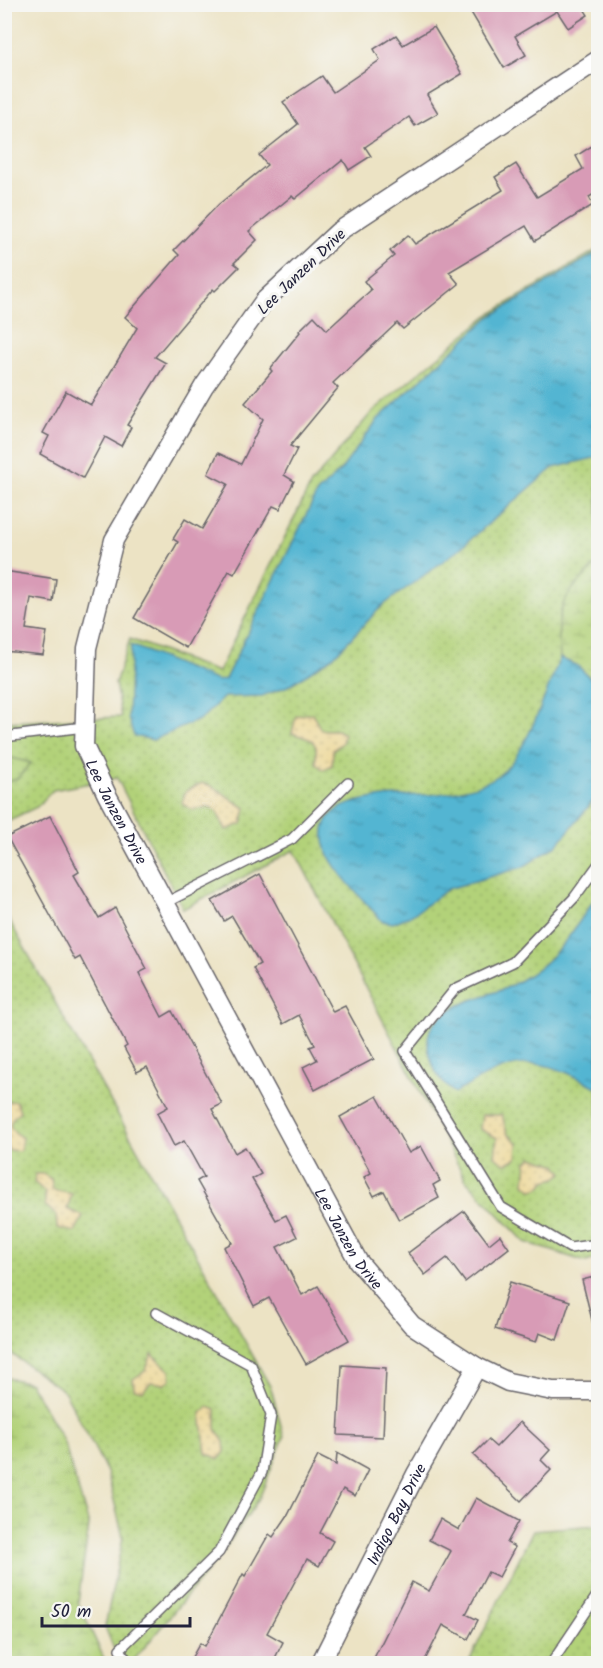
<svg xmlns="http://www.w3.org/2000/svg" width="603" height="1668" font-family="Kalam,sans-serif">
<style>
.green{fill:url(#green-dots);stroke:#6a7a5a;stroke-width:1.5}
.wetland{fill:url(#wetland-marsh);stroke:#6a7a5a;stroke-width:1.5}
.sand{fill:url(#sand-dots);stroke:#887e6c;stroke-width:1.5}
.water{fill:url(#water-ripples);stroke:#3a6c86;stroke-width:1.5}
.building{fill:#d89bb6}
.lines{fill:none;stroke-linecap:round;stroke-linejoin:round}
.lane-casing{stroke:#69666b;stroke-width:12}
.street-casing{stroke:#69666b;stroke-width:21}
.lane{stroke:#fff;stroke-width:9}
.street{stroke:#fff;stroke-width:18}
.labels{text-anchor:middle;stroke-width:6;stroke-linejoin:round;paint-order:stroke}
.street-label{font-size:16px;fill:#22223b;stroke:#f6f6f2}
</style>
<defs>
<pattern id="green-dots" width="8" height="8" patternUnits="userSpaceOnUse" patternTransform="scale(1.5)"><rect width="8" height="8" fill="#b2d279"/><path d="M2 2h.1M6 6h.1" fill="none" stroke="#99b46a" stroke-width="1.8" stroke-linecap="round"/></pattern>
<pattern id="wetland-marsh" width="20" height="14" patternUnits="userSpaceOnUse" patternTransform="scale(1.5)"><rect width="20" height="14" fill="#b2d279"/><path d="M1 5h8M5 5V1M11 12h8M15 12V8" fill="none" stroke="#99b46a"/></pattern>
<pattern id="sand-dots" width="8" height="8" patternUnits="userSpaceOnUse" patternTransform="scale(1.5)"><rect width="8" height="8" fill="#eeda9e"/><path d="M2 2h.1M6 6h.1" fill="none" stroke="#ccbb89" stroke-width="1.8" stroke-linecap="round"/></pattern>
<pattern id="water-ripples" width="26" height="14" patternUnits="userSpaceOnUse" patternTransform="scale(1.5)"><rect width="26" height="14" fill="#53b5d2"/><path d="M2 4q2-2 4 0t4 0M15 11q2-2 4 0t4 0" fill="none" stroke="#4493ac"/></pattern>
</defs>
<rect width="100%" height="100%" fill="#f6f6f2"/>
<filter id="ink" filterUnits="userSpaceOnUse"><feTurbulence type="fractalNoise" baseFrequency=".0167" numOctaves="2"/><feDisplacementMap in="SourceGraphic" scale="12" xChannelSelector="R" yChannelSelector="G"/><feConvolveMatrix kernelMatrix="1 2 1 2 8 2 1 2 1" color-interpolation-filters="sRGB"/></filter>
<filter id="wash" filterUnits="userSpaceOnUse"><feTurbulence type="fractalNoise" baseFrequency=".008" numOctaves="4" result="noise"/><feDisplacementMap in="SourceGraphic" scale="24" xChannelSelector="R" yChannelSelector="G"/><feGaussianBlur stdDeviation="1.35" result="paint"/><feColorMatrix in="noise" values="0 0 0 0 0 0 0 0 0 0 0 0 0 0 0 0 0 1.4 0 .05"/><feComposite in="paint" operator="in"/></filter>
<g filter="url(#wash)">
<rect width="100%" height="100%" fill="#ece3c4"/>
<g class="green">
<path d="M598,249V1258L586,1262L525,1242L466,1180L294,850L183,909L117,778L53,790L37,807L5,822L4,722L121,717L115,683L130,639L218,672L311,484L372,412L487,316Z"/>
<path d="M4,911L271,1388L284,1437L259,1499L218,1558L134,1660L135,1663H120L105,1627L123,1537L107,1472L65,1392L5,1349Z"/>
<path d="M598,1525V1663L468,1664L533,1530Z"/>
</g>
<g class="wetland">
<path d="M598,563V686L578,666L560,658C556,604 560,600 598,563Z"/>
<path d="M8,757L31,763L18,778L5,783V758Z"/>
<path d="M4,1377L30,1383L63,1440L89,1525L78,1602L106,1663H5Z"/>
</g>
<g class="sand">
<path d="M312,713L321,730H337L344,734L342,743L333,750L332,765L323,770L316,763V747L312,740L292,733L296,716Z"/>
<path d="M202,783C220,787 229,800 246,808L242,824L226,830L216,810L209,807L192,810L182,803L186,791Z"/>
<path d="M16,1101L20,1111C6,1123 8,1128 22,1138L20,1151L8,1150L5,1140V1102Z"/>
<path d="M482,1115H502L507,1133L518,1143L517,1158L505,1164L495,1156L497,1138L480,1129Z"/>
<path d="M532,1157L557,1165L563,1173L556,1178L545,1181L540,1188L532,1190L525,1183L527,1162Z"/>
<path d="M36,1174H43L51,1179L53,1190L72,1194L67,1209L83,1216L75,1232L57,1228L56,1215L45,1205V1192L34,1182Z"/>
<path d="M152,1354L170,1371L171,1379L164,1384L151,1382L143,1391L134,1389L133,1379L145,1371Z"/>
<path d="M208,1407L216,1410V1429L224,1442L225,1452L219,1459L206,1453L201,1413Z"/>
</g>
<g class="water">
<path d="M598,252V457L553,468L457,551L382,606L333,657L288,686L262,696L224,697L201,719L153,740L134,736L128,718L131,645L218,681L225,679L317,493L341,470L378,419L488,318Z"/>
<path d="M560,658L578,666L598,686V795L557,845L523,867L448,889L412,915L393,923L382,921C366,902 333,871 326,849C307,788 406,798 438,794C459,791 482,787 499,775C526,756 547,689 560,658Z"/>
<path d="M598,894V1088C536,1054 516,1056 455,1093C440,1082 435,1073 430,1056C415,1010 477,1000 506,988C519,982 538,970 548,960C568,942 583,915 598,894Z"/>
</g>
<g id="blocks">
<g class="building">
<path d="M466,4H581L588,15L568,28L557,11L515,36L526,55L504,68Z"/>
<path d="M434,27L462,74L427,95L438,113L415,126L409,117L365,147L371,156L349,170L343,160L295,199L292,196L249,231L257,240L234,263L239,267L215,291L213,289L155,357L166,363L127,425L131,427L121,446L105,437L83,478L40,454L49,436L43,433L66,391L91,405L137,328L125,317L179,255L174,250L219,204L267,165L259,155L298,124L283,102L322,76L333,92L380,60L374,49L396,35L403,45Z"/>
<path d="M598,142V194L597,192L589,197L593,205L535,241L526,226L449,272L459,284L403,329L397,323L333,383L338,388L290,446L297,449L284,475L294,481L280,509L273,506L234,574L229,571L186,648L134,618L178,542L173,539L185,519L202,529L228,484L208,474L218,453L241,464L263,419L245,403L272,371L270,369L300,332L299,331L314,316L327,330L371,290L364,281L394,256L390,251L408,235L415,244L503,190L495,177L516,164L537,197L583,169L576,156Z"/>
<path d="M4,571L56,579L53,602L31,598L26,629L47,632L43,655L4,651Z"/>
<path d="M50,816L79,872L74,875L99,918L115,908L147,969L139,973L162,1017L172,1011L222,1104L212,1109L235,1153L245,1147L261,1174L252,1179L276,1220L286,1215L297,1237L277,1247L302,1295L318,1286L349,1340L306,1364L269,1298L254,1306L224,1247L232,1243L197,1181L204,1177L184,1141L174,1146L157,1113L168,1107L147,1067L137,1072L124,1048L127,1046L80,957L75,960L7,837Z"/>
<path d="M260,874L333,1012L345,1006L374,1059L315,1090L303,1067L317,1060L310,1047L315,1045L299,1015L283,1024L253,968L260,964L232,916L224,921L212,901Z"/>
<path d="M377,1096L409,1153L421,1146L440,1181L433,1185L439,1198L399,1220L384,1191L374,1196L364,1177L371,1173L340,1117Z"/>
<path d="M464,1211L489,1244L500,1235L509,1248L465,1282L447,1258L425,1275L408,1253Z"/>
<path d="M598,1276V1323L593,1324L582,1280Z"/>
<path d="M510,1282L570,1301L557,1340L539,1333L536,1342L495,1329Z"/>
<path d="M342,1365L386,1368L383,1437L338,1435Z"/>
<path d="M520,1422L550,1450L541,1460L551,1470L521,1501L473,1455L488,1440L496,1447Z"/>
<path d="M337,1453L368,1470L355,1496L343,1489L320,1533L333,1541L319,1566L307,1559L267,1633L283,1642L272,1664H188L200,1643L205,1646L243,1574L245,1576L269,1534L273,1537L288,1515L318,1456L336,1465Z"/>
<path d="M476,1498L519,1521L507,1543L515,1547L499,1577L488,1572L466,1614L478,1620L468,1639L443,1625L423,1664H371L412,1582L429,1591L451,1551L429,1540L440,1519L459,1530Z"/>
</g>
</g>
</g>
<g filter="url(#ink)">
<use href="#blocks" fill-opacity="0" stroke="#69666b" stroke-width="1.5"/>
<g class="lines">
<g class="lane-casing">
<g id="lane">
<path d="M4,737L76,728"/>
<path d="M598,865L574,898L513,962L455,989L405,1051L501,1207L570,1248L598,1244"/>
<path d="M171,900L292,839L348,783"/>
<path d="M129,1664L120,1649L219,1552L262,1472L271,1415L251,1365L156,1313"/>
<path d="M551,1664L598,1594"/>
</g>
</g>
<g class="street-casing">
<g id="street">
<path id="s1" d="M598,60L338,232L264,301L204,386L114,540L87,648L84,746L107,795L358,1261L412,1325L477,1367L508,1382L553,1391H598"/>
<path id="s2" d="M320,1664L416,1474L477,1367"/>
</g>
</g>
<use href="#lane" class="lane"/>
<use href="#street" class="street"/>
</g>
</g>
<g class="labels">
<g class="street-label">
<text transform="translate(301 271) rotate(-44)" y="6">Lee Janzen Drive</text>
<text dy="6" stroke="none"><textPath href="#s1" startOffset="978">Lee Janzen Drive</textPath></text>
<text dy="6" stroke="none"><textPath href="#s1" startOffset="1464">Lee Janzen Drive</textPath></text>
<text dy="6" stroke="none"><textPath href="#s2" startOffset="168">Indigo Bay Drive</textPath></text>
</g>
</g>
<rect width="603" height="1668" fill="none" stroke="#f6f6f2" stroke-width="24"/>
<path d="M42 1617v9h148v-9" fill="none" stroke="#22223b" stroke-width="3"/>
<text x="51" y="1617" font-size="18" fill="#22223b" stroke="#f6f6f2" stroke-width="4.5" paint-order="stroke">50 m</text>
</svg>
